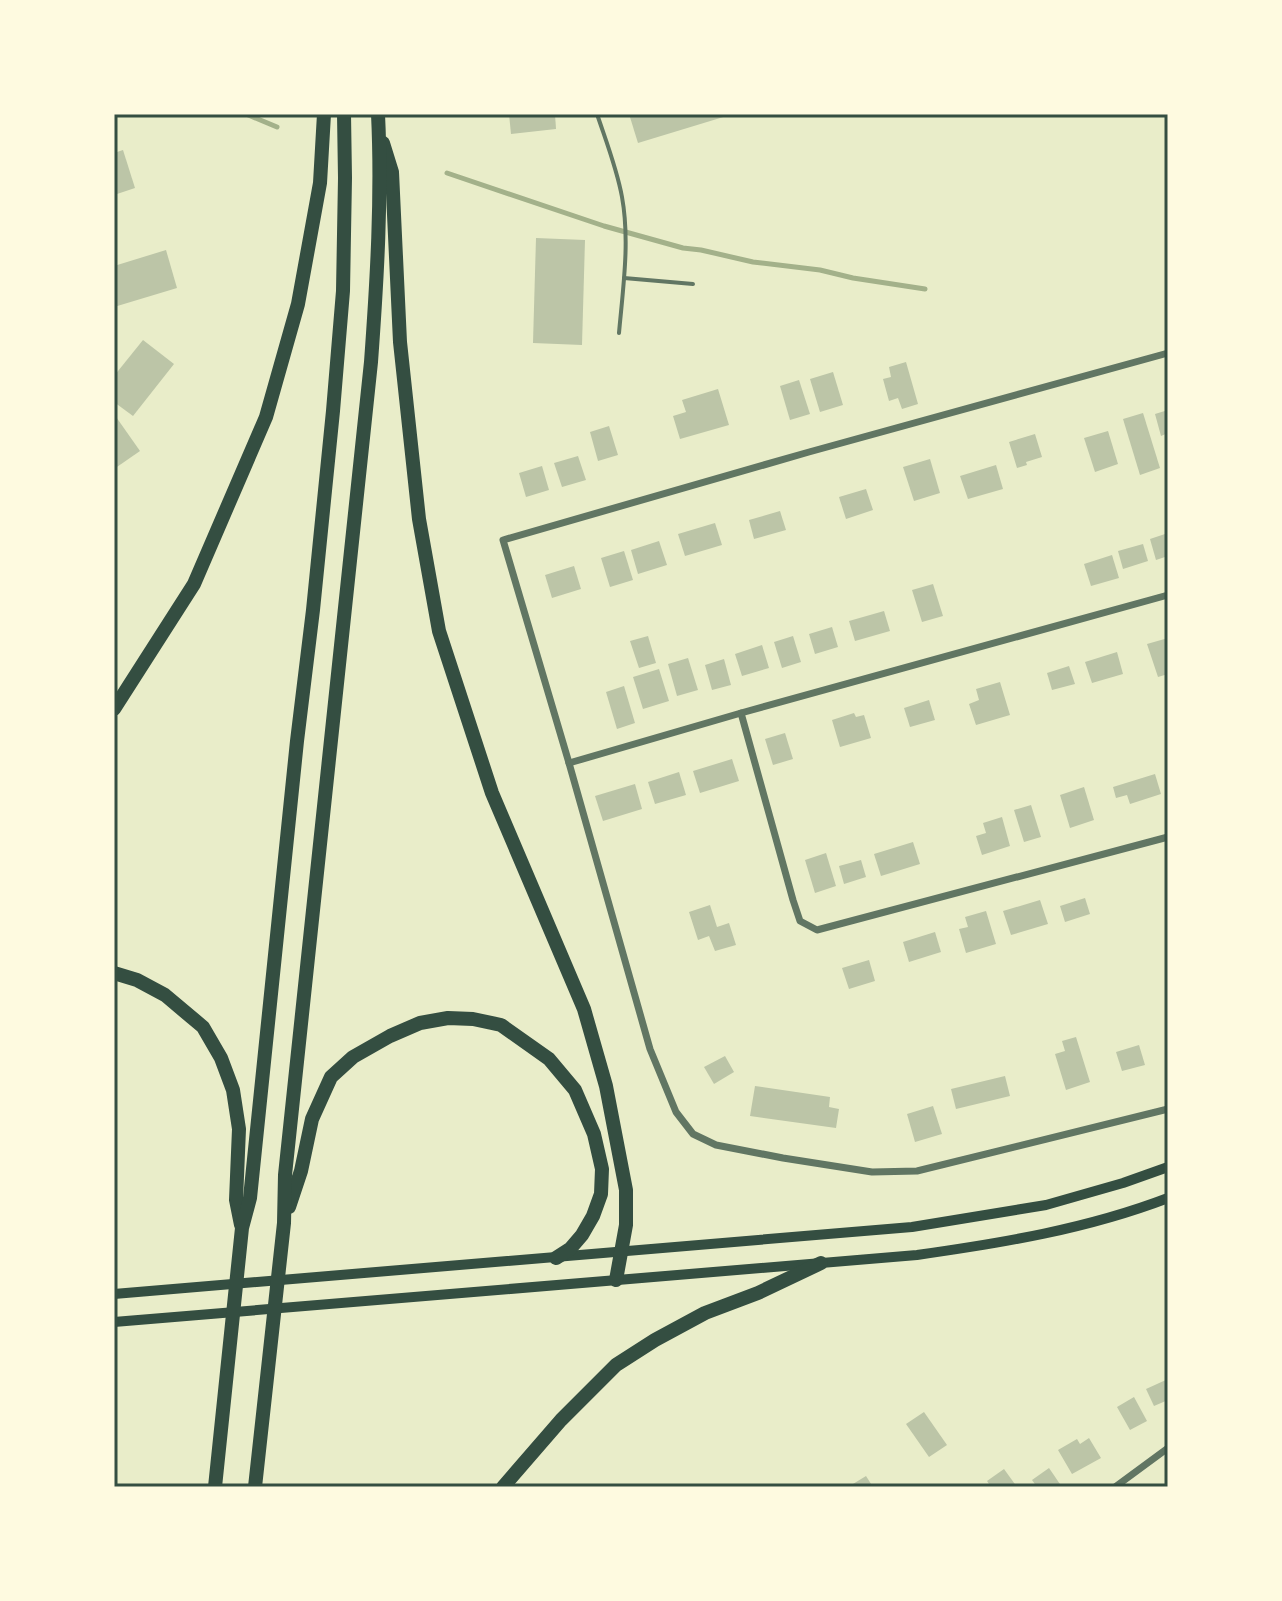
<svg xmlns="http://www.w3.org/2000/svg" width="1282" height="1601" font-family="'Exo 2',sans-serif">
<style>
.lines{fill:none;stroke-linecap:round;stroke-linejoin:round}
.stream{stroke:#a3b18a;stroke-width:5}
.building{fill:#bcc5a7}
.service{stroke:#617663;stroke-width:4}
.minor{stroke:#617663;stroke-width:7}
.secondary{stroke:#344e41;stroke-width:10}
.motorway{stroke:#344e41;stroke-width:14}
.neatline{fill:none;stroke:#344e41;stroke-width:3}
</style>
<rect width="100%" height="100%" fill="#e9edc9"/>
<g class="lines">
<g class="stream">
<path d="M246,114L277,127"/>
<path d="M447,173L604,226L683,248L701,250L753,262L820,270L853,278L925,289"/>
</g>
</g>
<g class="building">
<path d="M509,114H555L556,129L511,134Z"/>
<path d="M629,114H730V115L638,143Z"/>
<path d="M123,150L135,188L114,195V153Z"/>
<path d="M536,238L585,240L582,345L533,343Z"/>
<path d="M166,250L177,288L114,307V266Z"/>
<path d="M143,340L174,364L133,416L114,402V376Z"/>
<path d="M906,362L918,404L902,409L898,398L889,401L883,379L891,377L889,367Z"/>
<path d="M833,372L843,405L820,412L810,379Z"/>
<path d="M799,380L810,414L790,420L780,386Z"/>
<path d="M718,389L729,425L680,439L673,416L686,412L682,400Z"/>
<path d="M1168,410V433L1161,436L1155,414Z"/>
<path d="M1143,413L1160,468L1140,475L1123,419Z"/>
<path d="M114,414L140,451L114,469Z"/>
<path d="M609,426L618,455L598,461L590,432Z"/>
<path d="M1108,431L1118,464L1095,472L1084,438Z"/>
<path d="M1035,434L1042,457L1026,462L1027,465L1017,468L1009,442Z"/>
<path d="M578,456L586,480L562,487L554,463Z"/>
<path d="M930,459L940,493L914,501L903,467Z"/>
<path d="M996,465L1003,489L968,499L960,476Z"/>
<path d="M542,466L549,490L526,497L519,473Z"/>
<path d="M866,489L873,510L846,519L839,497Z"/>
<path d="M780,511L786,530L754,539L749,520Z"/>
<path d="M715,523L722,545L685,556L678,534Z"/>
<path d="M1168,533V556L1156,560L1150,539Z"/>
<path d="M659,541L667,565L638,574L631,550Z"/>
<path d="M1143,544L1148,561L1123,569L1118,551Z"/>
<path d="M624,551L633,580L610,587L601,558Z"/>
<path d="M1112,555L1119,578L1091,586L1084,564Z"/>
<path d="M574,566L581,589L552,598L545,575Z"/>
<path d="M933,584L943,616L922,622L912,590Z"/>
<path d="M884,611L890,631L855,641L849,621Z"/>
<path d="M832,627L838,647L815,654L809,634Z"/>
<path d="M648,636L656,663L639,668L630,641Z"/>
<path d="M793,636L801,662L782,668L774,642Z"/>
<path d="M1168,638V674L1158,677L1147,644Z"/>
<path d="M762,645L769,668L742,676L735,654Z"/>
<path d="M1117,652L1123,674L1092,683L1085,662Z"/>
<path d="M688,658L698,690L677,696L668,664Z"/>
<path d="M724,659L731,685L712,690L705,665Z"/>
<path d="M1069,666L1075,684L1052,690L1047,673Z"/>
<path d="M659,669L669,701L643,709L633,677Z"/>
<path d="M1000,682L1010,715L976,725L969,704L979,700L976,689Z"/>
<path d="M624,686L635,723L617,729L606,692Z"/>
<path d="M929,700L935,720L910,727L904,708Z"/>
<path d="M854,713L856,717L864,715L871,738L840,747L832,720Z"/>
<path d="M785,733L793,759L773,765L765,739Z"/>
<path d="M732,759L739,781L700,793L693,771Z"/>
<path d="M679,772L686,795L655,804L648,782Z"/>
<path d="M1155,774L1161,794L1130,804L1127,795L1116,798L1113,787Z"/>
<path d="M635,784L642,809L603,821L595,796Z"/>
<path d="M1084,787L1094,820L1070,828L1060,795Z"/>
<path d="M1031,805L1041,837L1024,842L1014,810Z"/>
<path d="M1002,817L1010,846L982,855L976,836L986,833L983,823Z"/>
<path d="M913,842L920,864L881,876L874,854Z"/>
<path d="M826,853L836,886L815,893L805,860Z"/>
<path d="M861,860L866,877L844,884L839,866Z"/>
<path d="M1085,898L1090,914L1065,922L1060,906Z"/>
<path d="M1040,900L1048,924L1011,935L1003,911Z"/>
<path d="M710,905L717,927L729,923L736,945L715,951L709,936L698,940L689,912Z"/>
<path d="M986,911L996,944L966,953L959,929L968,927L965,917Z"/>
<path d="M935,932L941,952L909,962L903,942Z"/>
<path d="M869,960L875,981L849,989L842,968Z"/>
<path d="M1076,1037L1090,1082L1066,1090L1055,1054L1065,1051L1062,1041Z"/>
<path d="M1139,1045L1145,1065L1122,1071L1116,1052Z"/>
<path d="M725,1056L734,1072L714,1084L704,1067Z"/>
<path d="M1005,1076L1010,1096L956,1109L951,1089Z"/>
<path d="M755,1086L830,1097L829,1107L839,1109L836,1128L750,1116Z"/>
<path d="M933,1106L942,1134L915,1142L907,1114Z"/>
<path d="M1168,1379V1400L1154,1406L1146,1389Z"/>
<path d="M1134,1397L1147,1421L1130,1430L1117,1407Z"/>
<path d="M924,1412L947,1445L929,1457L906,1424Z"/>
<path d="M1089,1438L1101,1458L1072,1474L1058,1450L1077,1439L1080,1444Z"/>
<path d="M1049,1468L1062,1487H1037L1032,1480Z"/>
<path d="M1004,1469L1017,1487H991L987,1481Z"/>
<path d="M866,1476L873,1487H848Z"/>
</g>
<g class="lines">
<g class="service">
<path d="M597,114C606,141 617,169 622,197C630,241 623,288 619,333"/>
<path d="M624,278L693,284"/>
</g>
<g class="minor">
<path d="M1168,353L809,452L503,540L569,763L650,1049L676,1112L693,1134L716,1145L783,1158L872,1172L917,1171L1168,1109"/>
<path d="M741,713L793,900L800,921L817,930L1168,837"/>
<path d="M569,763L741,713L1168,595"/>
<path d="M1115,1487L1168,1448"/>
</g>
<g class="secondary">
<path d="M114,1294L912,1227L1046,1205L1123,1183L1168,1167"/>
<path d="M114,1322L917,1255C1002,1243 1087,1229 1168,1198"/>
</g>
<g class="motorway">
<path d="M383,143L392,172L400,342L419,519L439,631L492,793L584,1009L606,1086L626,1190V1225L616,1280"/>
<path d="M114,709L194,584L266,417L298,304L320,183L324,114"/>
<path d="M114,973L137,980L165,995L203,1027L221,1058L233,1090L239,1129L236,1200L241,1225"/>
<path d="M289,1207L301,1171L312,1119L331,1077L353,1057L390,1036L420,1023L448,1018L473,1019L501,1025L549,1059L575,1090L594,1134L602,1169L601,1194L593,1216L582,1235L570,1249L556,1258"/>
<path d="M215,1487L242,1228L250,1198L297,741L313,610L333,411L343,291L345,178L344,114"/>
<path d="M255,1487L284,1223L285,1175L371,362C377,280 382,196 378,114"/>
<path d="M503,1487L561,1420L616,1365L655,1340L705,1313L758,1293L821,1263"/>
</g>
</g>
<rect width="1282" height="1601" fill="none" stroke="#fefae0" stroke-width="232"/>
<rect x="116" y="116" width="1050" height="1369" class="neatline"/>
</svg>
